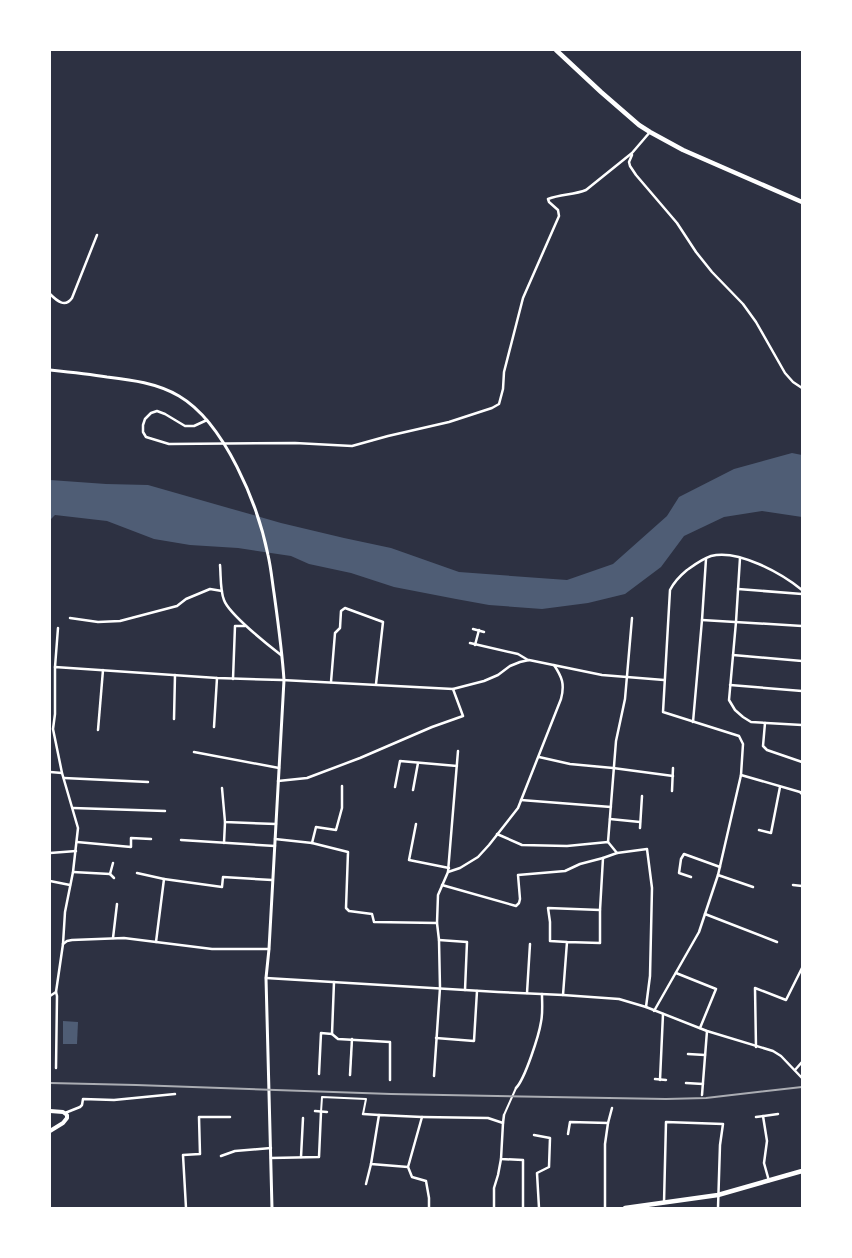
<svg xmlns="http://www.w3.org/2000/svg" width="852" height="1258" font-family="Inter,sans-serif">
<style>
.water{fill:#4f5d75}
.lines{fill:none;stroke-linecap:round;stroke-linejoin:round}
.pedestrian{stroke:#fff;stroke-width:2}
.minor{stroke:#fff;stroke-width:2.5}
.tertiary{stroke:#fff;stroke-width:3}
.secondary{stroke:#fff;stroke-width:4}
.primary{stroke:#fff;stroke-width:4.5}
.trunk{stroke:#fff;stroke-width:4.5}
.rail{stroke:#abadb3;stroke-width:2}
</style>
<rect width="100%" height="100%" fill="#2d3142"/>
<g class="water">
<path d="M792,453L802,455V517L762,511L724,517L684,536L661,567L625,594L588,603L542,609L489,605L456,599L394,587L351,573L309,564L291,556L238,548L190,545L154,539L107,521L55,515L50,520V480L106,484L148,485L281,523L344,538L391,548L459,572L567,580L613,564L667,516L679,497L734,469Z"/>
<path d="M63,1021L78,1022L77,1044H63Z"/>
</g>
<g class="lines">
<g class="pedestrian">
<path d="M321,1112L322,1097L366,1099L363,1114"/>
<path d="M504,1115L516,1088"/>
</g>
<g class="minor">
<path d="M632,155L629,162L630,166L636,175L677,223L696,252L712,272L743,304L756,322L785,373L793,382L802,388"/>
<path d="M50,294C57,301 65,308 72,298L97,235"/>
<path d="M207,420L194,426H185L165,414L157,411L151,413L145,419L143,425V432L146,437L169,444L295,443L352,446L388,436L449,422L492,408L499,404L503,389L504,372L523,298L559,216L558,210L549,202L548,199C561,194 574,195 586,190L632,153L650,132"/>
<path d="M740,558L736,622L729,700L735,710L743,717L751,722L802,725"/>
<path d="M220,565C221,576 220,590 224,600C229,614 268,645 281,655"/>
<path d="M738,589L802,594"/>
<path d="M70,618L98,622L120,621L177,606L186,599L210,589L222,591"/>
<path d="M702,620L802,626"/>
<path d="M473,629L484,632"/>
<path d="M470,643L518,654L528,660"/>
<path d="M475,645L479,630"/>
<path d="M733,655L802,661"/>
<path d="M55,667L58,628"/>
<path d="M233,679L235,626H245"/>
<path d="M331,682L335,633L340,628L341,611L345,608L383,622L376,684"/>
<path d="M730,685L802,691"/>
<path d="M453,689L484,681L498,675L510,666L520,662L529,660L602,675L664,680"/>
<path d="M174,719L175,675"/>
<path d="M693,722L702,620L706,559"/>
<path d="M765,723L763,746L767,750L802,762"/>
<path d="M214,727L217,678"/>
<path d="M98,730L103,670"/>
<path d="M194,752L279,768"/>
<path d="M539,757L570,764L613,768L673,776"/>
<path d="M50,772L62,773"/>
<path d="M741,775L800,792L802,794"/>
<path d="M64,778L148,782"/>
<path d="M395,787L400,761L457,766"/>
<path d="M222,788L225,822L276,824"/>
<path d="M413,790L418,763"/>
<path d="M672,791L673,768"/>
<path d="M521,800L611,807"/>
<path d="M73,808L165,811"/>
<path d="M610,819L640,822"/>
<path d="M416,824L409,860L449,868"/>
<path d="M640,828L642,796"/>
<path d="M759,830L771,833L780,787"/>
<path d="M497,834L522,845L567,846L608,842L617,853L647,849L652,888L650,976L646,1007"/>
<path d="M275,839L312,843L348,852L346,908L349,911L372,914L374,922L437,923"/>
<path d="M181,840L275,846"/>
<path d="M77,842L131,847V838L151,839"/>
<path d="M608,842L616,741L625,699L632,618"/>
<path d="M224,843L225,822"/>
<path d="M312,843L316,827L336,830L342,808V786"/>
<path d="M50,853L76,851"/>
<path d="M73,872L110,874L113,863"/>
<path d="M448,872L458,751"/>
<path d="M137,873L164,879"/>
<path d="M110,874L114,878"/>
<path d="M718,875L753,887"/>
<path d="M691,877L679,873L681,859L684,854L720,867"/>
<path d="M50,881L70,885"/>
<path d="M442,885L516,906L519,903L520,899L518,875L565,871L580,864L603,858"/>
<path d="M793,885L802,886"/>
<path d="M600,910L603,858L617,853"/>
<path d="M705,914L777,942"/>
<path d="M113,938L117,904"/>
<path d="M439,940L467,942L465,990"/>
<path d="M156,942L164,879L222,887L223,877L272,880"/>
<path d="M63,944L67,941L72,940L124,938L212,949H269"/>
<path d="M676,973L716,989L700,1028"/>
<path d="M266,978L498,992L563,995L619,999L646,1007L707,1031L773,1051L781,1056L802,1078"/>
<path d="M527,993L530,944"/>
<path d="M563,995L567,942L550,941V922L548,908L600,910V943L567,942"/>
<path d="M50,996L56,992L63,944L65,912L73,872L78,828L62,773L53,729L55,714V667L217,678L282,680L453,689L463,716L432,727L360,758L307,778L278,781"/>
<path d="M654,1011L699,932L718,875L741,775L743,744L739,736L663,712L670,590C674,582 681,575 687,570C694,565 702,559 711,556C738,549 781,573 802,590"/>
<path d="M332,1034L338,1039L390,1042V1080"/>
<path d="M436,1038L474,1041L477,991"/>
<path d="M756,1047L755,988L786,1000L802,968"/>
<path d="M688,1054L705,1055"/>
<path d="M56,1068L57,996L56,992"/>
<path d="M795,1070L802,1062"/>
<path d="M319,1074L321,1033L332,1034L334,982"/>
<path d="M350,1075L352,1039"/>
<path d="M434,1076L440,988L439,940L437,923L438,895L448,872L460,868L478,857L489,845L518,808L561,699C565,684 562,677 554,665"/>
<path d="M655,1079L666,1080"/>
<path d="M660,1080L663,1014"/>
<path d="M686,1083L703,1084"/>
<path d="M516,1088C525,1079 539,1035 541,1022C543,1013 542,1003 542,994"/>
<path d="M702,1095L707,1031"/>
<path d="M315,1111L327,1112"/>
<path d="M65,1113L80,1107L82,1105L83,1099L114,1100L175,1094"/>
<path d="M363,1114L379,1115"/>
<path d="M763,1116L767,1141L764,1163L769,1181"/>
<path d="M422,1117L488,1118L503,1123L501,1159L523,1160V1208"/>
<path d="M756,1117L778,1114"/>
<path d="M503,1123L504,1115"/>
<path d="M608,1123L612,1108"/>
<path d="M568,1134L570,1122L608,1123L605,1144V1208"/>
<path d="M534,1135L550,1138L549,1167L537,1173L539,1208"/>
<path d="M221,1156L235,1151L271,1148"/>
<path d="M301,1157L303,1118"/>
<path d="M271,1158L319,1157L321,1112"/>
<path d="M408,1167L371,1164L379,1115L422,1117L408,1167L412,1177L426,1181L429,1198V1208"/>
<path d="M366,1184L371,1164"/>
<path d="M664,1203L666,1122L723,1124L720,1145L718,1208"/>
<path d="M186,1208L183,1155L200,1154L199,1117H230"/>
<path d="M494,1208V1188L498,1175L501,1159"/>
</g>
<path class="tertiary" d="M50,370C69,372 88,374 107,377C132,380 157,383 179,396C225,423 258,505 268,555C271,568 272,580 274,593C278,622 282,650 284,680L269,949L266,978L272,1208"/>
<path class="secondary" d="M50,1111L63,1112L67,1115V1118L63,1123L50,1131"/>
<path class="primary" d="M556,50L601,92L639,125L650,132L683,150L802,202"/>
<path class="trunk" d="M625,1208L718,1195L802,1171"/>
<path class="rail" d="M50,1083L136,1085L391,1094L666,1099L706,1098L802,1087"/>
</g>
<rect width="852" height="1258" fill="none" stroke="#ffffff" stroke-width="102"/>
</svg>
